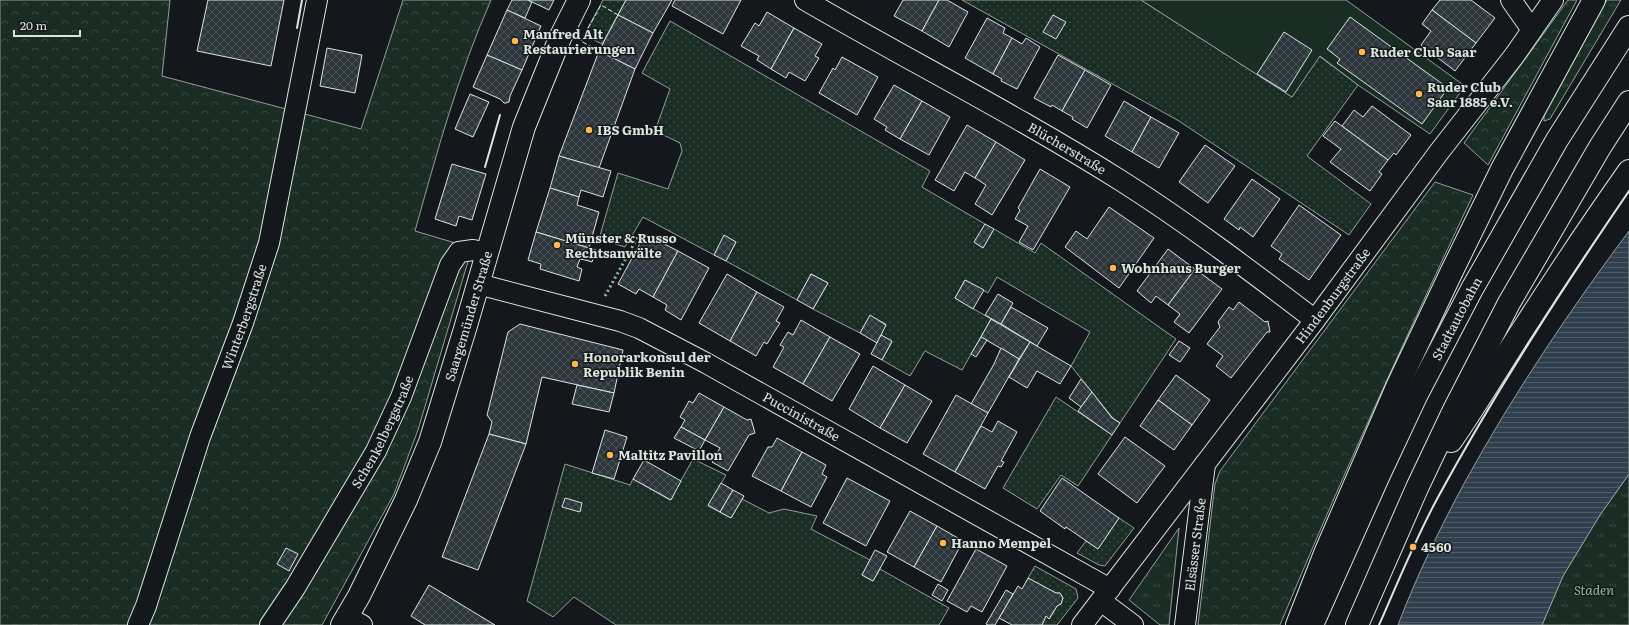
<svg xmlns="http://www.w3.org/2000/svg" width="1629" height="625" font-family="Literata,serif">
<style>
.grass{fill:url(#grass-tufts);stroke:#939e99}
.forest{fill:url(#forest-crowns);stroke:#939e99}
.garden{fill:url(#garden-dots);stroke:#939e99}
.pitch{fill:#1a2d24;stroke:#939e99}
.water{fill:url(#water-rules);stroke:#939e99}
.building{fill:url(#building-cross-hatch);stroke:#d8e6dc}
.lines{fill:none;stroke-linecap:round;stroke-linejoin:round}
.street-casing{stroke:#d8e6dc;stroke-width:22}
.secondary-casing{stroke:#d8e6dc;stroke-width:24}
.highway-casing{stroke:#d8e6dc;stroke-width:24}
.street{stroke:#14181c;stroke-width:20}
.secondary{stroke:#14181c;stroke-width:22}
.highway{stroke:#14181c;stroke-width:22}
.hedge{stroke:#8ac095;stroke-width:3;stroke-dasharray:2 3;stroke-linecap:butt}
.fence{stroke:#d8e6dc;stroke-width:1;stroke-dasharray:5 2;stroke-linecap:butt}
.wall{stroke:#d8e6dc;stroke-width:2}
.poi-dot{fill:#ffb74d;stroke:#14181c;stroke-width:1.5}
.labels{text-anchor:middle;stroke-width:3;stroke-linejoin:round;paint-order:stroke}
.poi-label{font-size:13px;font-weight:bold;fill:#d8e6dc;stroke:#14181c;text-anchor:start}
.street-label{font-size:13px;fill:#d8e6dc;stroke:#14181c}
.park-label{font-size:13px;font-style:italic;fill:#8ac095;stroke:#14181c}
</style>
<defs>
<pattern id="grass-tufts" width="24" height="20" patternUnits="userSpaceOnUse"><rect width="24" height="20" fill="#1a2d24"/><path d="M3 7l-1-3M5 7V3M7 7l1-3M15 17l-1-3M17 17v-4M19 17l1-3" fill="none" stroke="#3b4b43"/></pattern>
<pattern id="forest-crowns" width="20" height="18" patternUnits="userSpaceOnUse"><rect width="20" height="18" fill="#1a2d24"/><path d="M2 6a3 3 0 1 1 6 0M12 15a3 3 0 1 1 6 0" fill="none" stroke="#3b4b43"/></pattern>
<pattern id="garden-dots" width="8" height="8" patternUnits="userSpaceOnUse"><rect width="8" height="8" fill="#1a2d24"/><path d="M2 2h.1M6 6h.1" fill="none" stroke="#3b4b43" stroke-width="1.8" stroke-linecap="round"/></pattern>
<pattern id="water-rules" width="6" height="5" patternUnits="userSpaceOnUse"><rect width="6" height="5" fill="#2f3f4d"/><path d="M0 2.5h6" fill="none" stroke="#4c5b66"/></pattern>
<pattern id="building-cross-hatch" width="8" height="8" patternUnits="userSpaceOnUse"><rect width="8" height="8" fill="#2c363c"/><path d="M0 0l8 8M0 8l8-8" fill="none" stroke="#4a5358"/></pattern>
</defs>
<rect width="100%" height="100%" fill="#14181c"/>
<g class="grass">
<path d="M1607,0H1621L1550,119L1544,121V115Z"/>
<path d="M1629,474V625H1542L1563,576L1600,515Z"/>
<path d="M1179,528L1169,625H1160L1129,600Z"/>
</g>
<g class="forest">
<path d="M0,0H170L162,76L361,129L403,0H491C458,75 437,152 415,231L472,248L418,430L394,494L322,625H0Z"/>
<path d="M1568,0H1577L1488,165L1464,143Z"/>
<path d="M1435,182L1473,195C1406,337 1340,480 1280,625H1198L1215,484L1220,471Z"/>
</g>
<g class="garden">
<path d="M603,0H626L602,44L584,35Z"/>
<path d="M962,0H1141L1292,97L1319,56L1358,85L1307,156L1371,204L1349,235L1179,121Z"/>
<path d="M670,21L930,171L922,187L985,224L975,243L983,248L994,229L1035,253L1041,243L1176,339L1120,423L1112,417L1071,366L1090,332L997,277L988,293L965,280L955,298L991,319L962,370L925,351L910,376L882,360L892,342L881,335L886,324L870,316L860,333L813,309L828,283L811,274L797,300L726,261L736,242L725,236L714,255L643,217L625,247L599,239L618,173L668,189L682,151L680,143L655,131L670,89L642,73Z"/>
<path d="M1056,397L1112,435L1078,486L1061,475L1037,509L1003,488Z"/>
<path d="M693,459L726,475L708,506L731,518L742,499L769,513L784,509L817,516L811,529L870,560L862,575L873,581L880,569L949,608L939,625H616L574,597L553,617L527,601L565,464L630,485L633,479L670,500Z"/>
<path d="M1119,518L1134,528L1105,566L1099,565L1077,553L1086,541L1098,549Z"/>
<path d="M1035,566L1076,589L1078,598L1057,625H1042L1046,616L1050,618L1057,606L1061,604L1063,598L1060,593H1056L1028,578Z"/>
</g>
<path class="pitch" d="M1141,0H1346L1465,86L1430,134L1358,85L1320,56L1292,97Z"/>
<path class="water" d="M1629,231V474L1600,515L1563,576L1542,625H1398C1417,575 1441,526 1466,480C1514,393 1570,310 1629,231Z"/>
<g class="building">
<path d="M208,0H284L271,66L197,51Z"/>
<path d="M512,0H528L532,2L525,18L507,10Z"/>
<path d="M528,0H554L549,10Z"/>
<path d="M626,0H672L653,33L618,15Z"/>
<path d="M675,0H741L723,34L672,6Z"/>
<path d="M903,0H939L922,31L894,16Z"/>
<path d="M939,0H947L968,12L949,47L922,31Z"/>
<path d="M1440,0H1471L1495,18L1476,43L1432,10Z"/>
<path d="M507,10L541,26L522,70L487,55Z"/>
<path d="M1432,10L1476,43L1455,71L1421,45L1431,31L1422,24Z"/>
<path d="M767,12L794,28L771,69L757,60L759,56L741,46L755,23L759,26Z"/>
<path d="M618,15L653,33L635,69L599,51Z"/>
<path d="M1053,15L1066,22L1056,39L1043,32Z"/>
<path d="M1350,17L1448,88L1422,124L1337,63L1340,59L1327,49Z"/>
<path d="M987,18L1005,28L1003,33L1012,38L993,74L965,58Z"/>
<path d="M794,28L822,44L815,56L819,58L805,81L789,72L786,78L771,69Z"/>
<path d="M1284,32L1312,50L1286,92L1257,74Z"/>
<path d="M1012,38L1022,44L1026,38L1040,47L1017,89L1001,81L1002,79L993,74Z"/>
<path d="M327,48L362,55L355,93L320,86Z"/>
<path d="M599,51L635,69L599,168L559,156Z"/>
<path d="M487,55L522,70L510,96L509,102L506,103H504L500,99L473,87Z"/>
<path d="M1058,55L1085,70L1062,111L1052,105L1051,107L1034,98Z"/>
<path d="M842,57L878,77L857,115L819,93L833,68L835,70Z"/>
<path d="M1085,70L1111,85L1087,128L1072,119L1073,117L1062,111Z"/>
<path d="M894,85L922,101L900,139L885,130L887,127L874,119Z"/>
<path d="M470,94L489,102L473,137L455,129Z"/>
<path d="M922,101L950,117L929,155L900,139Z"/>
<path d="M1124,101L1151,117L1132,152L1105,136Z"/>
<path d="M1372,106L1411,135L1396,155L1394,153L1388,160L1342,126L1354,110L1363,117Z"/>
<path d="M1151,117L1179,133L1159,168L1132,152Z"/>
<path d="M1335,121L1388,160L1379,172L1382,174L1370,191L1330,162L1341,149L1323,136Z"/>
<path d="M967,125L996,142L975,178L965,172L954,191L935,180Z"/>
<path d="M996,142L1025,160L992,215L975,204L986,185L975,178Z"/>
<path d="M1205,145L1235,166L1208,203L1179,182Z"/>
<path d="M559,156L611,171L603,197L581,190L579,197L550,188Z"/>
<path d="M452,164L486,174L472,220L459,216L456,226L435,219Z"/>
<path d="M1040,169L1070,187L1033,250L1019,242L1028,226L1015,219L1020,210L1018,208Z"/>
<path d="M1252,179L1280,199L1253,237L1240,227L1239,230L1224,219Z"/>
<path d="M550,188L579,197L577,205L599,212L589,248L536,232Z"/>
<path d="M1299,205L1341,235L1309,280L1279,259L1282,254L1271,246Z"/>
<path d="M1109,207L1154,238L1119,288L1065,247L1076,231L1087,239Z"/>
<path d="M985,224L994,229L983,248L974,242Z"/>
<path d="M536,232L589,248L585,260L580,259L577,267L582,269L579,281L540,269L541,264L528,260Z"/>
<path d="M645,234L678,251L653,297L639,289L636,294L618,284Z"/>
<path d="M724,235L736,242L726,261L714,255Z"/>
<path d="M589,248L596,250L592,262L585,260Z"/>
<path d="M1168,249L1195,269L1168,305L1156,296L1151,303L1137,291Z"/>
<path d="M678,251L709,268L681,320L665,310L667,305L653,297Z"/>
<path d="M1195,269L1222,289L1189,333L1174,322L1180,314L1168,305Z"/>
<path d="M727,274L757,292L730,341L699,323Z"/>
<path d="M811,274L828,283L813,309L797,300Z"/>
<path d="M965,280L984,290L973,309L955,298Z"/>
<path d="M757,292L784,307L776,321L780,323L773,334L767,344L764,342L756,356L730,341Z"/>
<path d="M998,294L1013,303L1001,324L985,315Z"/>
<path d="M1239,302L1265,322L1268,321L1270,332H1267L1231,378L1216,366L1223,356L1207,344L1220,327L1218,322L1229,307L1233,310Z"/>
<path d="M1011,307L1048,328L1037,346L1001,324Z"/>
<path d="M870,315L886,325L877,343L860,333Z"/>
<path d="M991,319L1030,342L1019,359L981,337Z"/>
<path d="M801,320L830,337L803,384L773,367L784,347L780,345L788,332L793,335Z"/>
<path d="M520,324L623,350L614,393L542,377L526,444L489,434L492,422L487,415L508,332Z"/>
<path d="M881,335L892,341L882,360L871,354Z"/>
<path d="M830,337L860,354L832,401L803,384Z"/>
<path d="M981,337L987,340L976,357L971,354Z"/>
<path d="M1179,341L1190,348L1180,362L1169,355Z"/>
<path d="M1030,342L1071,366L1060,384L1037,371L1027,388L1009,377Z"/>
<path d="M1001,348L1019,359L988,413L971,404L994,364Z"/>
<path d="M873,366L905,385L880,428L849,409Z"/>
<path d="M1176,375L1210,400L1192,425L1158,400Z"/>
<path d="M1081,379L1092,392L1081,407L1069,398Z"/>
<path d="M577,385L614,393L609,412L572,404Z"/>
<path d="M905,385L932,401L907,443L880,428Z"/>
<path d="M1092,392L1112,418L1120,423L1112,435L1078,411Z"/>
<path d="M699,393L724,407L705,440L681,427L685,420L680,417L689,401L693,403Z"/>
<path d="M956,395L988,413L955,472L923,454Z"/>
<path d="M1158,400L1192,425L1174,450L1140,426Z"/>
<path d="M724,407L747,420L751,419L755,433L749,435L728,471L712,462L720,448L705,440Z"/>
<path d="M998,421L1017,432L1001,461L1004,462L1001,467L998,466L985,489L955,472L981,426L992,432Z"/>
<path d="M681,427L705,440L699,451L674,438Z"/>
<path d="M605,430L627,437L614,479L592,473Z"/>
<path d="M489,434L526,444L478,570L442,557Z"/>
<path d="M1125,437L1165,466L1137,503L1098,474Z"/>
<path d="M777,438L802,452L781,491L752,476L768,447H772Z"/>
<path d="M802,452L826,465L822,474L827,477L811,507L781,491Z"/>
<path d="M644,460L681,481L671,500L633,479Z"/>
<path d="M847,478L890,501L866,546L823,523Z"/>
<path d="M1062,478L1119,518L1098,549L1066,527L1065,529L1040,511Z"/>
<path d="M721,483L733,490L720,512L708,505Z"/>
<path d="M733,490L744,496L731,518L720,512Z"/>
<path d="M565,498L582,503L580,512L562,507Z"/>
<path d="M910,511L937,526L914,567L887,552Z"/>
<path d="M937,526L963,541L941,582L914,567Z"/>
<path d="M286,548L298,554L289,571L277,564Z"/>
<path d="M976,549L1007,566L982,612L971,606L967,612L947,601Z"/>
<path d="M875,550L887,556L873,581L862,575Z"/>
<path d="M1028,578L1056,593H1060L1063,598L1061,604L1057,606L1049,619L1046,616L1042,625H1012L999,618L1018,586L1022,589Z"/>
<path d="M938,584L948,590L942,601L932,595Z"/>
<path d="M429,585L495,625H425L411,616Z"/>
<path d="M1006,590L1013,594L995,625H988L986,624Z"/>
</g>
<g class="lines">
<g class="street-casing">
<g id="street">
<path id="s1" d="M805,0C910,61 1020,117 1123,182C1189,224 1252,272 1315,320"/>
<path d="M1511,0L1532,30"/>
<path id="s2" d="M478,284L620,321L639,328L706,363L1110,589"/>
<path d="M1101,601L1133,625"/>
<path d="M347,617L362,625"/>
<path id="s3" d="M138,625L146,606L200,437L243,323L269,243L317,0"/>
<path id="s4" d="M270,625L295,588L376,451L401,397L450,265L459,252L473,250L486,253"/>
<path id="s5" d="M1082,625L1315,320L1439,152L1514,56L1553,0"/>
<path id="s6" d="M1185,625L1205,464"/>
</g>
</g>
<g class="secondary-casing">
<g id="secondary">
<path id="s7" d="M342,625L359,596L406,500L430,442L465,329L524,127L560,38L579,0"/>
</g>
</g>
<g class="highway-casing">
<g id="highway">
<path d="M1451,441C1477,404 1500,364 1525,326C1559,273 1593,222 1629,171"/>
<path d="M1297,625L1326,551L1397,387L1451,273L1502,169L1594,0"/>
<path id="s8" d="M1312,625L1378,477L1416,396L1472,289L1557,140L1629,27"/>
<path d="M1357,625L1417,488L1454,410L1509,303L1600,147L1629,102"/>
</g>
</g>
<use href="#street" class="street"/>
<use href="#secondary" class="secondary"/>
<use href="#highway" class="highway"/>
<path class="hedge" d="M605,296L641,231"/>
<path class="fence" d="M599,51L581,41L601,5L618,15"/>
<g class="wall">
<path d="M297,28L302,0"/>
<path d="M485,167L500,115"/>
<path d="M1379,625C1398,582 1415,540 1437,499C1495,392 1561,291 1629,191"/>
</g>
</g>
<g class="poi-dot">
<circle cx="515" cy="41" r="4"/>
<circle cx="1362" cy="52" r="4"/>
<circle cx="1419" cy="94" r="4"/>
<circle cx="589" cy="130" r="4"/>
<circle cx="557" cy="245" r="4"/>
<circle cx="1113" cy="268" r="4"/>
<circle cx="575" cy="364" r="4"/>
<circle cx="610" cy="455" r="4"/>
<circle cx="943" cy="543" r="4"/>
<circle cx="1413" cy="547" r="4"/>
</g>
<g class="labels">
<g class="poi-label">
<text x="523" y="39">Manfred Alt<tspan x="523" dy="15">Restaurierungen</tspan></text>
<text x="1370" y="57">Ruder Club Saar</text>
<text x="1427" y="92">Ruder Club<tspan x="1427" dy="15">Saar 1885 e.V.</tspan></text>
<text x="597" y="135">IBS GmbH</text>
<text x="565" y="243">Münster &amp; Russo<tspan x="565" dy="15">Rechtsanwälte</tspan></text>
<text x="1121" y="273">Wohnhaus Burger</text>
<text x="583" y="362">Honorarkonsul der<tspan x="583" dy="15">Republik Benin</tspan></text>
<text x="618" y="460">Maltitz Pavillon</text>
<text x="951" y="548">Hanno Mempel</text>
<text x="1421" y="552">4560</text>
</g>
<g class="street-label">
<text dy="5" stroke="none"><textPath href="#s1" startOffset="301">Blücherstraße</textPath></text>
<text dy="5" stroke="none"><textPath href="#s5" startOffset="414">Hindenburgstraße</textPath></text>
<text dy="5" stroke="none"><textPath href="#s7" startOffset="335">Saargemünder Straße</textPath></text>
<text dy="5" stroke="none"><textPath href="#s3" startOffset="326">Winterbergstraße</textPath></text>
<text dy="5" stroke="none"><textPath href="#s8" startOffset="339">Stadtautobahn</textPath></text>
<text dy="5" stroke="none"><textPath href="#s2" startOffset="352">Puccinistraße</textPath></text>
<text dy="5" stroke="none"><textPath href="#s4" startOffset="224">Schenkelbergstraße</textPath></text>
<text dy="5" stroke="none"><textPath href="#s6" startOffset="81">Elsässer Straße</textPath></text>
</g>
<g class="park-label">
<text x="1594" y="595">Staden</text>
</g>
</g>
<path d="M14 30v6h66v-6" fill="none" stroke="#d8e6dc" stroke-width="2"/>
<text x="20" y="30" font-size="12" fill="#d8e6dc" stroke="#14181c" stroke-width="3" paint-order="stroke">20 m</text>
</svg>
